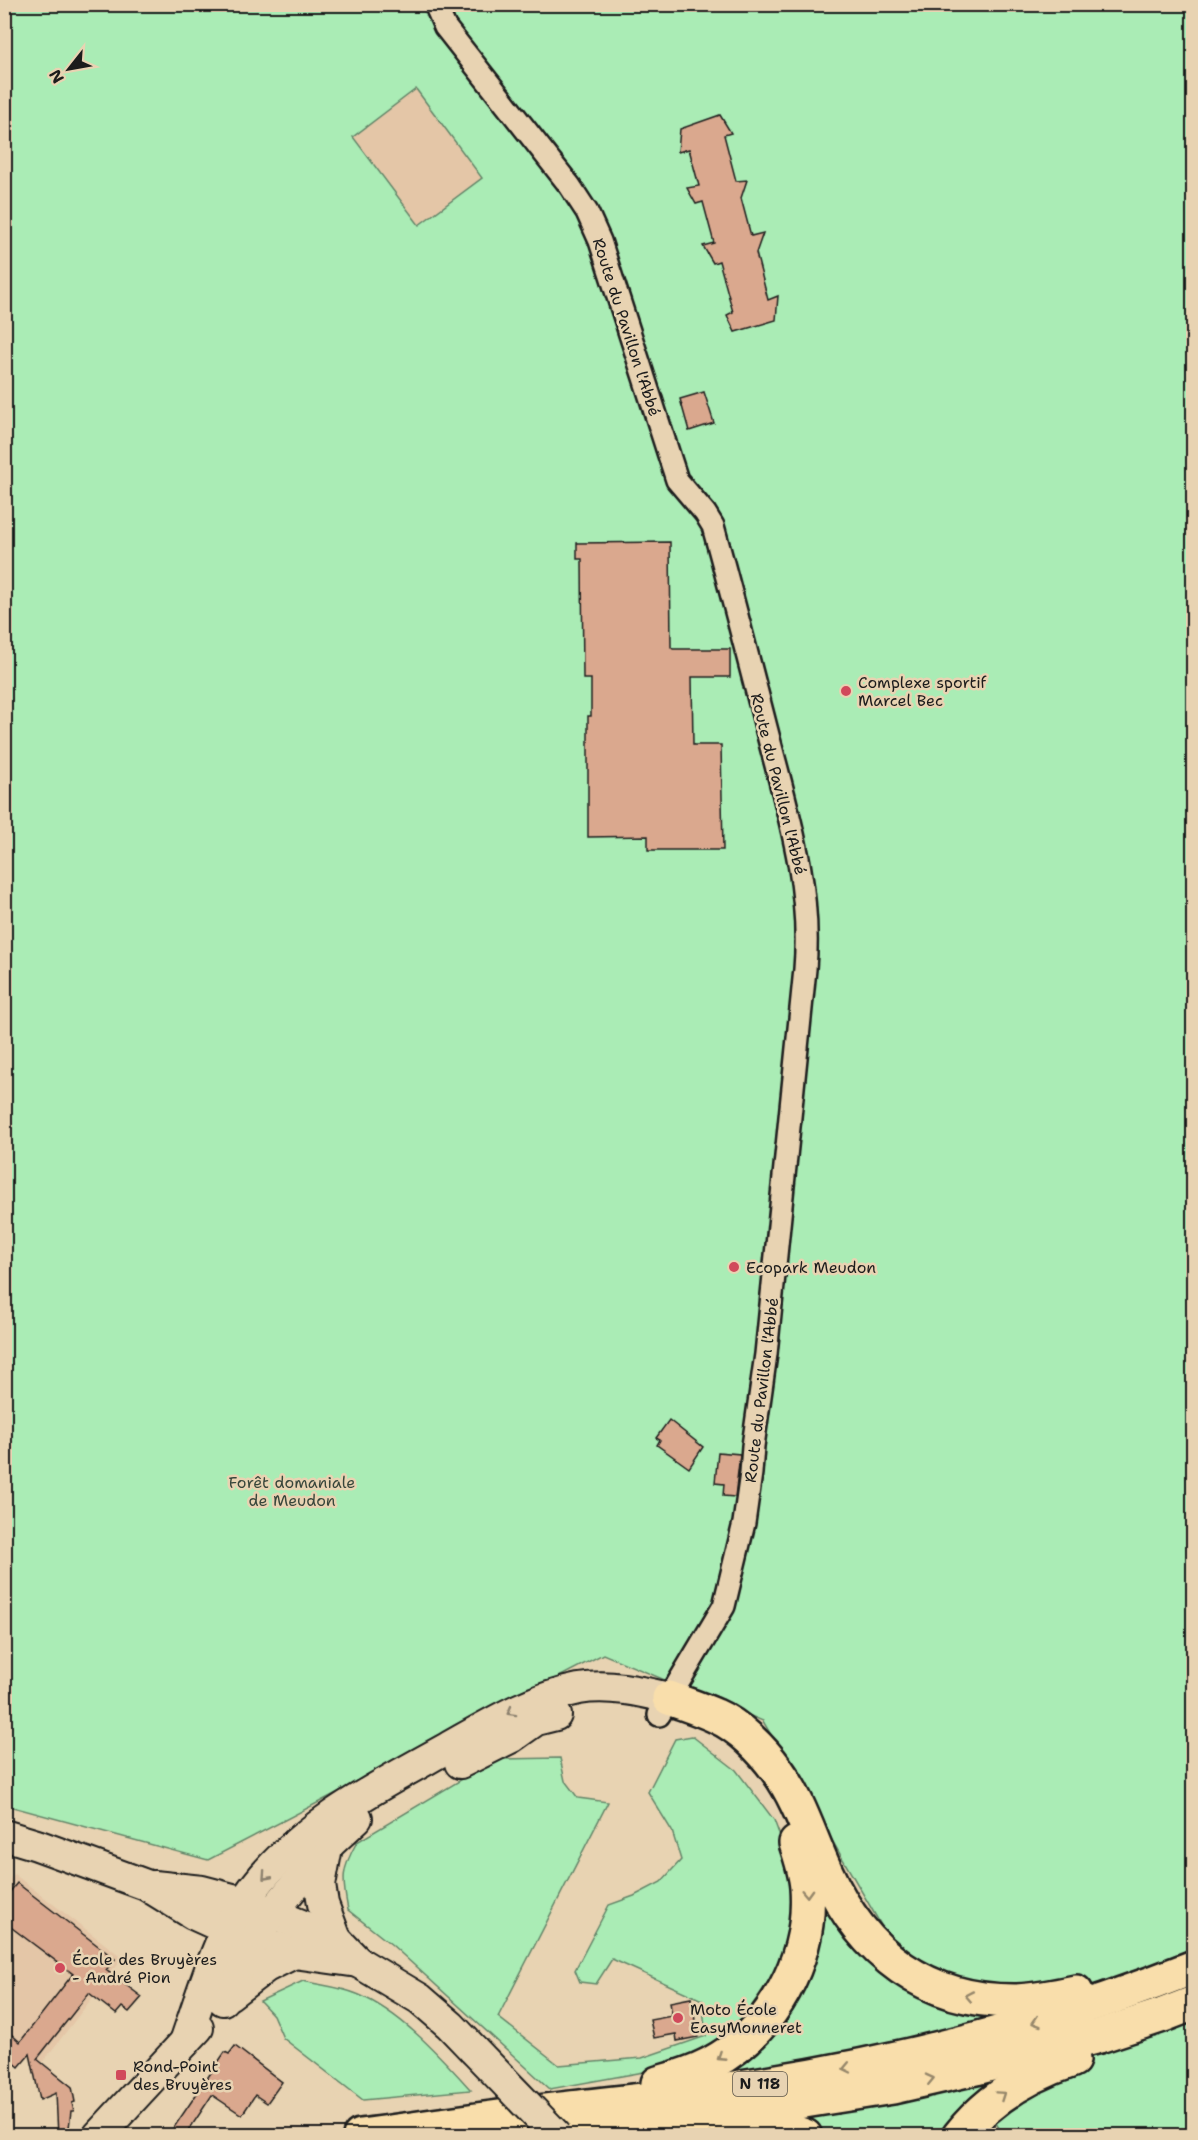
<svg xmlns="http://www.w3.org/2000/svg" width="1198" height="2140" font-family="'Shantell Sans',sans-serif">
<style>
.built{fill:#e4c6a7}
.green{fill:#aaecb5;stroke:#638468;stroke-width:1.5;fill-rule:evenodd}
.building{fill:#daa88e;stroke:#1c1c1c;stroke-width:1.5}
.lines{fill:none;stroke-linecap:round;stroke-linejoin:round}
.street-casing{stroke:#1c1c1c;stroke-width:26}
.secondary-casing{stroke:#1c1c1c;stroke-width:34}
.highway-casing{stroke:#1c1c1c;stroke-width:38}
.street{stroke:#e8d3b2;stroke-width:21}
.secondary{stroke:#e8d3b2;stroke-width:30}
.highway{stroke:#f9deab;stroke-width:33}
.secondary-bridge-casing{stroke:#1c1c1c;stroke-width:34;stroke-linecap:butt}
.secondary-bridge{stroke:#e8d3b2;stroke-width:30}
.oneway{stroke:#8c816e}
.oneway2{stroke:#96876b}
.poi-dot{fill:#d1495b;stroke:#e8d3b2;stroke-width:2}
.labels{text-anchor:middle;stroke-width:5;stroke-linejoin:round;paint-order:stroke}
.shield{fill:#e8d3b2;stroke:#595349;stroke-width:1.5}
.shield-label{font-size:15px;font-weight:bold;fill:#1c1c1c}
.street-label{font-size:16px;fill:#1c1c1c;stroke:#e8d3b2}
.poi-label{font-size:16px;fill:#1c1c1c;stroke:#e8d3b2;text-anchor:start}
.park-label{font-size:16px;fill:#38463b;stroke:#e8d3b2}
</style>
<rect width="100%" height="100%" fill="#e8d3b2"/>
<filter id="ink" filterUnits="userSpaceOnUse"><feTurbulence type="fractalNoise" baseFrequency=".0167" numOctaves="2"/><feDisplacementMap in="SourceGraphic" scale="12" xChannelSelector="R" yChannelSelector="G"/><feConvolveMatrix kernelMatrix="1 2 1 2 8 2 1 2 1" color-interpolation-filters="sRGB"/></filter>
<g filter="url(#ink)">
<g class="built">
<path d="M416,89L483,178L419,225L353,136Z"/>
<path d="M14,1874L123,1958L42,2063L5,2028V1885Z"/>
</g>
<g class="green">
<path d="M4,5H1193V2135H1003L982,2099L947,2135H827L787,2122L864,2108L942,2031L699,2082L768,2032L813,1868L918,1989L763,1721L603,1654L208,1860L5,1805ZM416,89L482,178L419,225L353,137Z"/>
<path d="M692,1736L736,1770L774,1820L792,1869L794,1906L788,1945L770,1979L736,2029L707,2049L666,2068L550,2089L392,1945L348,1910C342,1879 341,1870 357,1842L496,1759L560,1758L565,1781L578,1798L608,1802L498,2017L559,2065L642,2058L706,2036L702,2000L612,1959L596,1984L580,1982L575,1970L609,1905L634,1896L661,1882L681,1860L672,1831L648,1792L675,1739Z"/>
<path d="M303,1981C320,1985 341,1987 357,1994C401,2012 440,2056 471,2090L363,2100L283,2038L273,2015L260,2001Z"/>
</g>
<g class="building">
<path d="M720,115L731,133L724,135L736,181L747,180L741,198L751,236L763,233L756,253L768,300L778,296L776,320L735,332L727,315L733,312L719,261L713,263L703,246L714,243L703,202L696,204L687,188L699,186L689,149L678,152L680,129Z"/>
<path d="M704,392L714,423L689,431L680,399Z"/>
<path d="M670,542L671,647L673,649H730V677H692L693,745H721L723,850H648V836L588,837V716H591V679H583L582,559H577V543Z"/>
<path d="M669,1420L703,1447L689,1468L657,1445L660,1440L656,1438Z"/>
<path d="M718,1452L740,1454L735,1497L723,1496L724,1484L715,1483Z"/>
<path d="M17,1883L115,1959L106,1970L142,1997L129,2012L122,2007L116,2014L89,1993L37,2059L72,2087L75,2102L72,2103L74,2111H71L68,2136H58L56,2093L40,2100L30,2054L19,2067L4,2054V2028L20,2042L73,1974L4,1922V1899Z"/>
<path d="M691,1998L698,2037L677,2041L676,2034L654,2038L650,2020L672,2016L670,2002Z"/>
<path d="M235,2046L282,2082L267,2103L255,2095L242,2115L212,2095L185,2136H168L225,2052L229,2054Z"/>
</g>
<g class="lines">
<g class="street-casing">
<path id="street" d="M435,4L445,27L570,186L587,212L600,241L677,480L705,513L713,526C732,595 750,665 768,735C788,812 812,888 805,969L766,1354L753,1446L751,1473L744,1523L724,1606L659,1715"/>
</g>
<g class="secondary-casing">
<g id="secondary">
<path d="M460,1763L512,1737L536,1720L556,1715"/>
<path d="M4,1835L37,1845L146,1885L193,1914L226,1929L294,1953L358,1962"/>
<path d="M327,1847L320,1885L323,1904L336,1939"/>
<path d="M154,1886L202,1891L244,1902L336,1939L358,1962L420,1999L450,2025L474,2050"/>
<path d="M229,1995L266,1967L294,1953"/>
<path d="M223,2000L254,1938L272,1913L328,1845L357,1818"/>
<path d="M185,2042C198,2005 209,1966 226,1931C232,1917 244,1902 253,1889C302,1824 377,1787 447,1748C490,1724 529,1699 579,1689C609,1684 640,1691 669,1698"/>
<path d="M98,2136L198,2028"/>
</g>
</g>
<g class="highway-casing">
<g id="highway">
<path d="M669,1698C685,1704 701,1709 716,1716C739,1726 762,1749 777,1770C800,1801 810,1838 826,1872C863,1954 926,2002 1017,2001C1036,2000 1057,1996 1076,1992"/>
<path d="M658,2083C676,2078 693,2073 710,2064C773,2031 812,1959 807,1888C806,1873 801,1858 796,1843"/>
<path d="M729,2126C743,2133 752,2129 767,2129C780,2129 793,2131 805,2136"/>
<path d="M360,2136C427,2127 495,2117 562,2109C619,2102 677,2097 734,2088C890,2065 1047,2026 1194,1967"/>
<path d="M582,2136L893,2087L976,2068L1099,2036L1163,2015L1194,2003"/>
<path d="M959,2136C989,2098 1028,2075 1073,2060"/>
</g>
</g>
<use href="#street" class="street"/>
<use href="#secondary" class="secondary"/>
<use href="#highway" class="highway"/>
<g class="secondary-bridge-casing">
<path id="secondary-bridge" d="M474,2050L557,2136"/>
</g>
<use href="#secondary-bridge" class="secondary-bridge"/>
</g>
<defs><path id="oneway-chevron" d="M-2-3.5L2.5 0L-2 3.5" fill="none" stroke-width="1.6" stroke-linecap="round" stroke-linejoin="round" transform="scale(1.5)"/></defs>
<g class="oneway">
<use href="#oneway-chevron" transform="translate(511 1712) rotate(151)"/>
<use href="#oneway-chevron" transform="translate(266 1876) rotate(132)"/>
</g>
<g class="oneway2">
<use href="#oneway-chevron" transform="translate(807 1893) rotate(88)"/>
<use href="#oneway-chevron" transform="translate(969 1996) rotate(-169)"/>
<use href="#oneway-chevron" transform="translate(1036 2022) rotate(162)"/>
<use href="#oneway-chevron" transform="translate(721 2057) rotate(147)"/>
<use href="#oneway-chevron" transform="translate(847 2068) rotate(168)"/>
<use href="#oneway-chevron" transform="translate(930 2079) rotate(-13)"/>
<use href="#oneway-chevron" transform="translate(1001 2095) rotate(-34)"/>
</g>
</g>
<g class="poi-dot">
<circle cx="846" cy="691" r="6"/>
<circle cx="734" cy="1267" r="6"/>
<circle cx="60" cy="1968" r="6"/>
<circle cx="678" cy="2018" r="6"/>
<rect x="115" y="2069" width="12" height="12" rx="3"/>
</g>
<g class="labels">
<rect class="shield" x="733" y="2072" width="54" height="24" rx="4.5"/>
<g class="shield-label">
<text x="760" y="2089">N 118</text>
</g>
<g class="street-label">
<text transform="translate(627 327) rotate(72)" y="6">Route du Pavillon l'Abbé</text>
<text transform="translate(779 784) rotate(76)" y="6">Route du Pavillon l'Abbé</text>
<text transform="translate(761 1390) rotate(-83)" y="6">Route du Pavillon l'Abbé</text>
</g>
<g class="poi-label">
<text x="858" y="688">Complexe sportif<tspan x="858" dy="18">Marcel Bec</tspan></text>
<text x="746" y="1273">Ecopark Meudon</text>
<text x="72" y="1965">École des Bruyères<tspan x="72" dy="18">- André Pion</tspan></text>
<text x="690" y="2015">Moto École<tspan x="690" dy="18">EasyMonneret</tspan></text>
<text x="133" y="2072">Rond-Point<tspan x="133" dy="18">des Bruyères</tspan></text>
</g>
<g class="park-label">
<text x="292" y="1488">Forêt domaniale<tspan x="292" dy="18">de Meudon</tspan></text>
</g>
</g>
<rect width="1198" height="2140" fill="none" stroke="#e8d3b2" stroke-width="24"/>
<rect x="12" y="12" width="1174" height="2116" fill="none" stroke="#1c1c1c" stroke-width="2" filter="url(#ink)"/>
<g transform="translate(69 69) rotate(239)" stroke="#e8d3b2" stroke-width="4.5" paint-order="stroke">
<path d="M0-4.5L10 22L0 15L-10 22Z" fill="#1c1c1c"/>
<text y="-9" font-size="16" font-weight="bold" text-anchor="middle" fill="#1c1c1c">N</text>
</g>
</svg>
